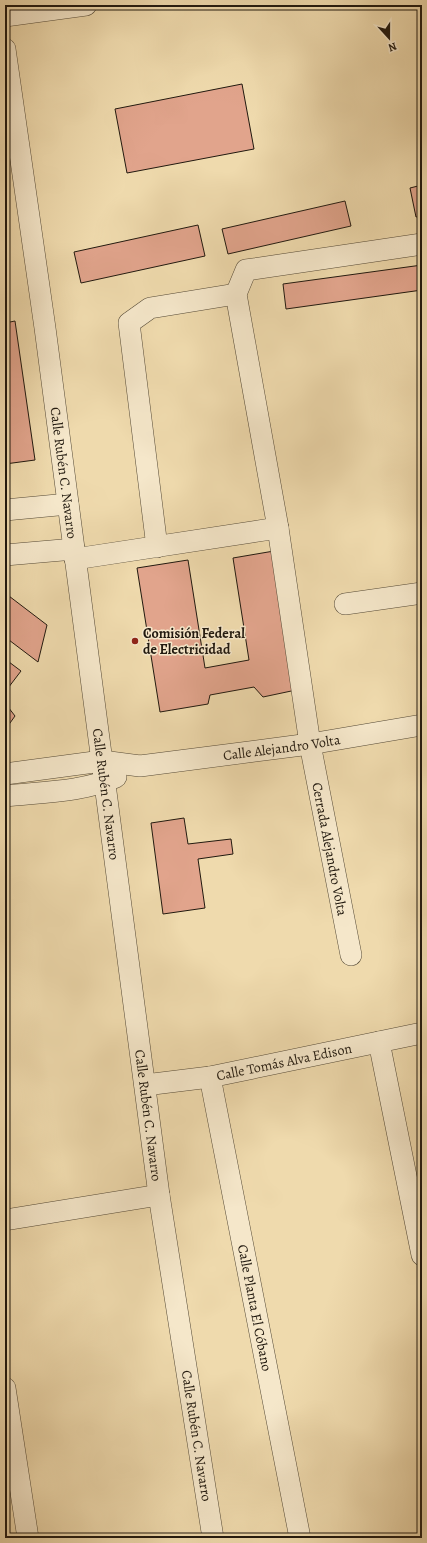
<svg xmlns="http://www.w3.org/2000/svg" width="427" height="1543" font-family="Alegreya,serif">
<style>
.building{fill:#e1a48c;stroke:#21190f}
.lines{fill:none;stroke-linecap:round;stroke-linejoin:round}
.minor-casing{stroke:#544936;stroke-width:22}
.minor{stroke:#f5e7ca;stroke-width:21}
.poi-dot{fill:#8f2418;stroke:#f5e7ca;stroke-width:1.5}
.labels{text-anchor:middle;stroke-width:3;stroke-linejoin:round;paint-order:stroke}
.street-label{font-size:14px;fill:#21190f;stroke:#f5e7ca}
.poi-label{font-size:14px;font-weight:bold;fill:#21190f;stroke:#f5e7ca;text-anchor:start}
</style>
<rect width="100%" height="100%" fill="#efdaad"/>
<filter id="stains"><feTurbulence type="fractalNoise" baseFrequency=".005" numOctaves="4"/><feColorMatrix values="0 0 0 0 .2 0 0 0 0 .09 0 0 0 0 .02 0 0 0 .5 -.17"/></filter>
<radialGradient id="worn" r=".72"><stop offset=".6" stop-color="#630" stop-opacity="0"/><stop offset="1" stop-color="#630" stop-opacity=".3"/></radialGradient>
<g class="building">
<path d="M242,84L254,149L127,173L115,109Z"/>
<path d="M422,185V216L416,217L410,188Z"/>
<path d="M345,201L351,226L228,254L222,229Z"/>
<path d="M198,225L205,256L81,283L74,252Z"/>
<path d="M422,265V290L286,309L283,284Z"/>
<path d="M15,321L35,460L5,464V323Z"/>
<path d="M274,551L296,690L263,697L254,687L210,695L208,704L160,712L137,568L188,560L205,668L249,660L233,558Z"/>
<path d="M5,593L47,625L38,662L5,637Z"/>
<path d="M5,659L21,671L5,692Z"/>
<path d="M5,703L15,716L5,730Z"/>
<path d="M184,818L188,844L231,839L233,854L198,859L205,908L163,914L151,823Z"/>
</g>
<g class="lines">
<g class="minor-casing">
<g id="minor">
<path d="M5,16L86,5"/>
<path id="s1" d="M5,49L45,328L159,1195L213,1538"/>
<path d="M5,510L68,504"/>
<path d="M157,547L129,323L150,308L236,294"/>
<path d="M5,555L74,549"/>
<path d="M75,559L278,528"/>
<path d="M345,604L422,593"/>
<path id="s2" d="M5,774L102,761L140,766L310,744L422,725"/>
<path d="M5,796C41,792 84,792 116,777"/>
<path d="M351,955L310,744L278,528L236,294L246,270L422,244"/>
<path d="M379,1042L422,1255"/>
<path id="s3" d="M210,1077L300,1538"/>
<path id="s4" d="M145,1085L210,1077L422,1033"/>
<path d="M5,1220L159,1195"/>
<path d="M5,1388L28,1538"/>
</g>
</g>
<use href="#minor" class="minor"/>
</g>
<circle class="poi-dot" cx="135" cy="641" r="4"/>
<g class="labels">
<g class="street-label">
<text dy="5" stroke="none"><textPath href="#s1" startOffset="428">Calle Rubén C. Navarro</textPath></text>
<text dy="5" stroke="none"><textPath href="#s2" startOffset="279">Calle Alejandro Volta</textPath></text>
<text dy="5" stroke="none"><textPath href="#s1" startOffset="752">Calle Rubén C. Navarro</textPath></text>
<text transform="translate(330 849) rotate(79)" y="5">Cerrada Alejandro Volta</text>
<text dy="5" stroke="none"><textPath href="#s4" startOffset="141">Calle Tomás Alva Edison</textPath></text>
<text dy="5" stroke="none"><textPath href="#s1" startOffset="1076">Calle Rubén C. Navarro</textPath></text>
<text dy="5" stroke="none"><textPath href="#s3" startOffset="235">Calle Planta El Cóbano</textPath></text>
<text dy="5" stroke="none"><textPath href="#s1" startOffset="1400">Calle Rubén C. Navarro</textPath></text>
</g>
<g class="poi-label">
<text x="143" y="638">Comisión Federal<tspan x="143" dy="16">de Electricidad</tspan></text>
</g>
</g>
<rect width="427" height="1543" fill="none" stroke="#efdaad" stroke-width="20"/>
<rect x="6" y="6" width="415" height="1531" fill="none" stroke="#21190f" stroke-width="2"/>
<rect x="10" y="10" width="407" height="1523" fill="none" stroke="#21190f"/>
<g transform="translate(389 38) rotate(159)" stroke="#f5e7ca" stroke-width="3" paint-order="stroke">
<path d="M0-3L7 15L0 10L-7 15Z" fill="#21190f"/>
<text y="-6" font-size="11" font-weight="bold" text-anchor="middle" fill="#21190f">N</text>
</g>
<rect width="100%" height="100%" filter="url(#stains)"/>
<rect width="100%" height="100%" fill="url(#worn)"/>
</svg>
